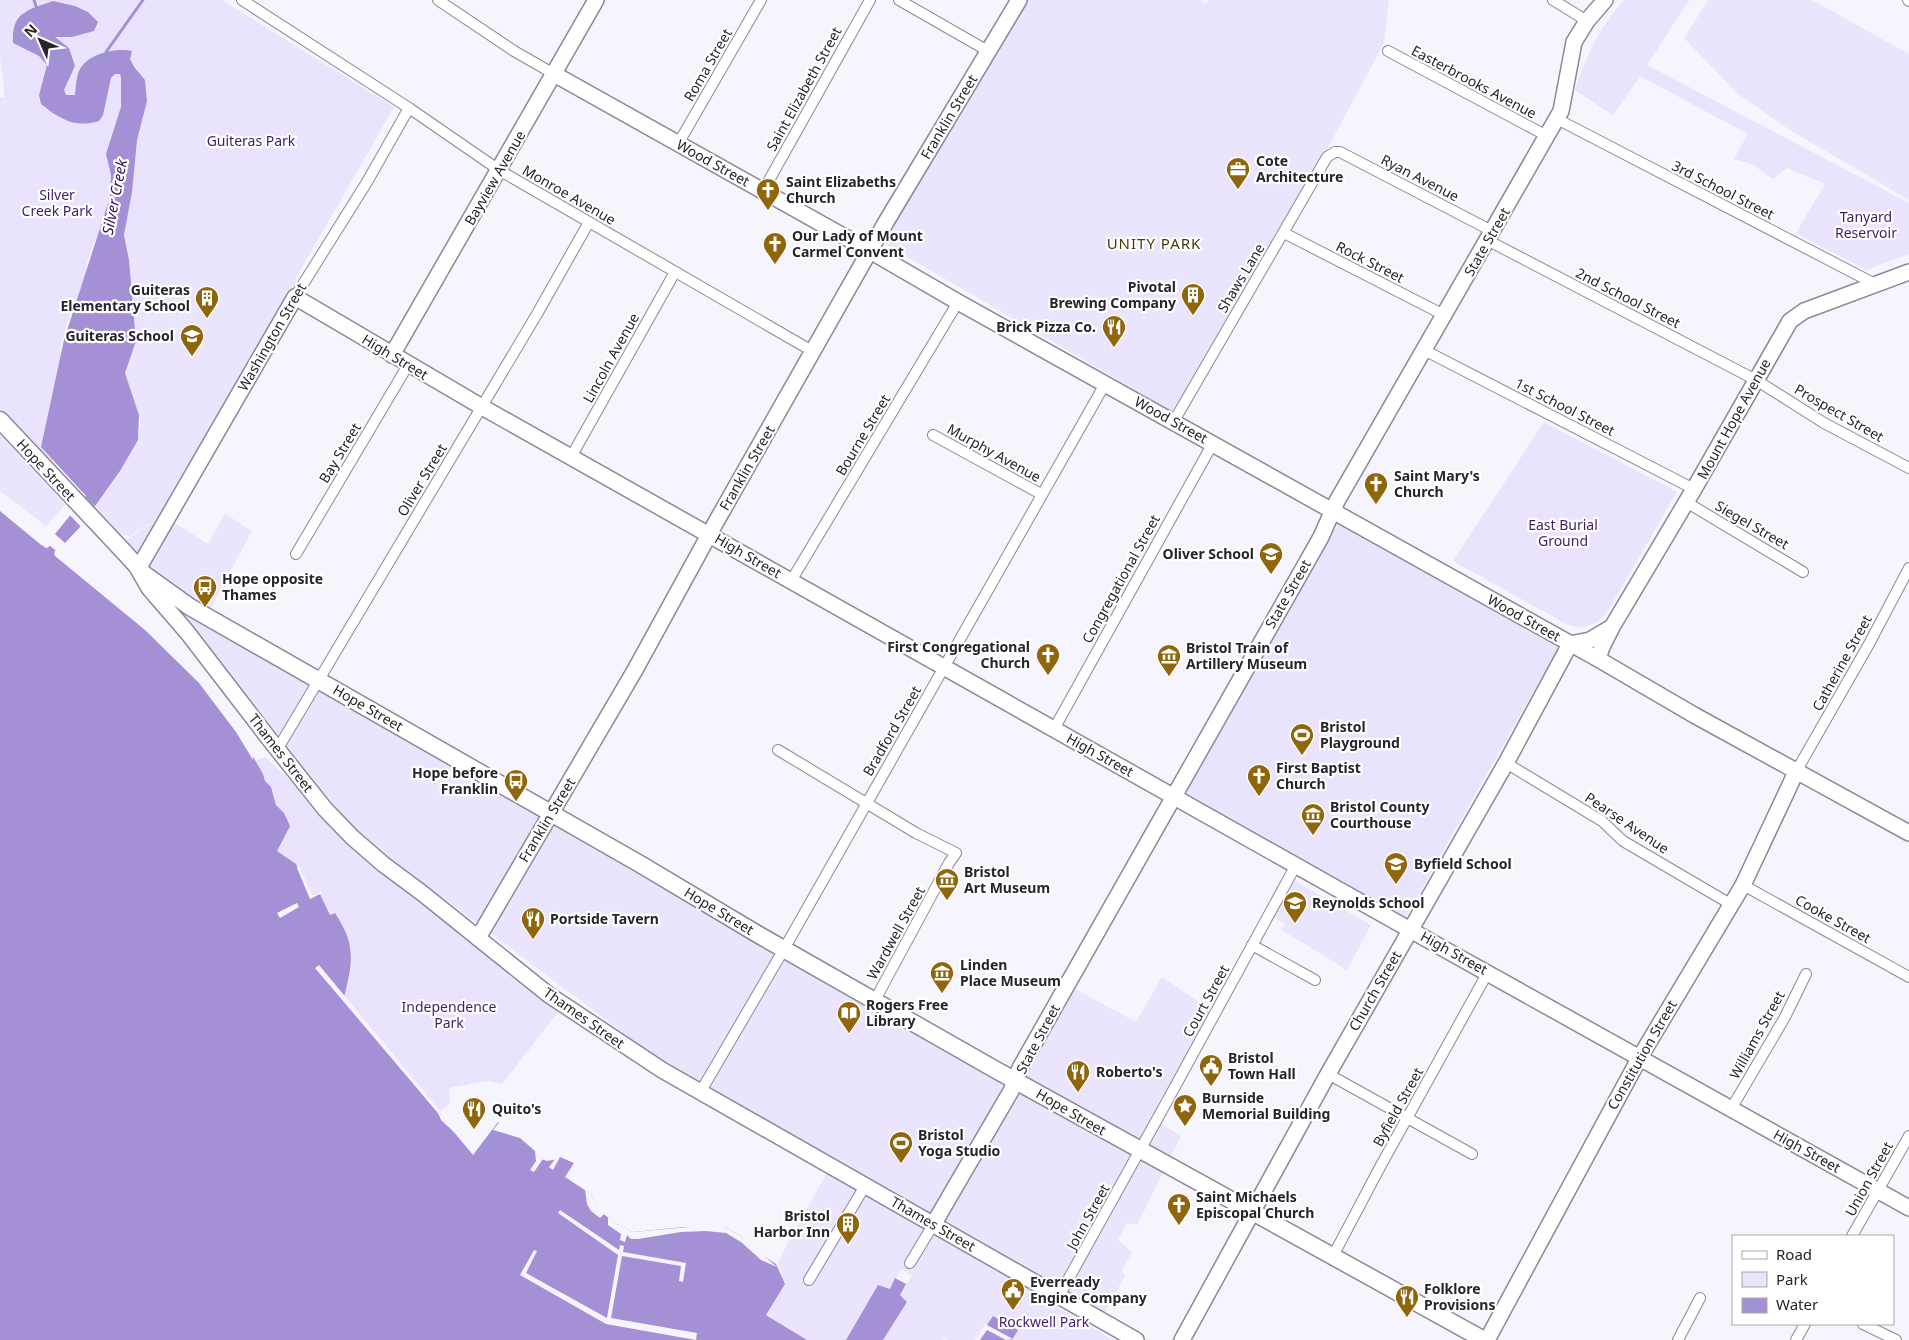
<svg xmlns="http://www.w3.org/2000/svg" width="1909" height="1340" font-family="'Noto Sans',sans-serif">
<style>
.built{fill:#eae4fc}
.green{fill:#eae3fd}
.water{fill:#a490d4}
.pier{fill:#f6f4fc}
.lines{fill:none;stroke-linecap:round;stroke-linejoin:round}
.stream{stroke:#a490d4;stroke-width:3}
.street-casing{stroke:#8c879b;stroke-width:12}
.secondary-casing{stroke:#8c879b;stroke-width:18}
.primary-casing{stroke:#8c879b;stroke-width:19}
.street{stroke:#fff;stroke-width:10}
.secondary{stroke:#fff;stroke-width:15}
.primary{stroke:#fff;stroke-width:16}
.labels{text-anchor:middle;stroke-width:4.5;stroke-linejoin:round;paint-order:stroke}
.street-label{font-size:14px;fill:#26242c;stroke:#fff}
.park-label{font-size:14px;fill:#3e1d6c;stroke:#fff}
.poi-label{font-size:14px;font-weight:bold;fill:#26242c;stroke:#fff;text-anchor:start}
.water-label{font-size:15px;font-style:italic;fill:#341060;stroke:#fff}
.neighbourhood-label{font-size:15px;letter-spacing:1px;fill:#4b3611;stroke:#fff}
</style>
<rect width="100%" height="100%" fill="#f6f4fc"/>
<g class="built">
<path d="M1024,0H1199L1206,4L1209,0H1389L1384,43L1324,155L1173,412L882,242Z"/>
<path d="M1708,0H1812L1909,54V200L1790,130L1738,94L1684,38Z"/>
<path d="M159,204L297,282L162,515L208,544L225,514L252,531L203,622L1021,1085L1075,989L1136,1022L1162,977L1209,1009L1222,1011L1160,1123L1181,1136L1137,1225L1127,1223L1118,1240L1132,1252L1122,1270L1125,1276L1104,1314L1045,1283L1018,1330L977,1340H948L944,1338L943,1340H883L907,1302L899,1295L912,1276L901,1269L890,1289L846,1340H807L766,1314L784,1284L778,1261L833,1162L654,1056L325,809L142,586L111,553L152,521L130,536L120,534L94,505L120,471L138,440L141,424L139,415L125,373L136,340L129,260L139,235Z"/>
<path d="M0,434L65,505L46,526L0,491Z"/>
<path d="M1293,880L1371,925L1347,970L1282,930L1285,924L1274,917Z"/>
</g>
<g class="green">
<path d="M0,0H222L394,107L292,285L157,208L139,235L129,260L125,244V227L136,139L143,118L138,71L130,59L131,56L74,98L63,96L64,90L75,67L54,37L77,36L79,31L26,11C13,22 12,27 13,43L39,56L47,65L39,100L48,109L63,120L103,115L109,85V80L115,74H120L124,92L116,184L87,262L86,278L68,320L60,349L63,364L49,431L53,465L0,409V97L5,98L0,56Z"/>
<path d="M1624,0H1689L1647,65L1909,203V254L1866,270L1796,233L1825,184L1787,168L1773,179L1752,164L1734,159L1748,134L1640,76L1613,115L1575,90C1586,56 1600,26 1624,0Z"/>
<path d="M244,274L262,284L256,295L237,285Z"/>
<path d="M270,288L279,294L273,302L264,296L268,289Z"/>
<path d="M263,304L270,308L260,329C249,323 246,316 253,306Z"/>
<path d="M1544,422L1677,492L1606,614C1595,626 1584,629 1568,625L1453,561Z"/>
<path d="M1338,524L1558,648L1406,917L1185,792Z"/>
<path d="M265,757L301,791L348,845L559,1011L502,1084L487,1081L449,1088L450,1103L438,1113L341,998L334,913L330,915L319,892L311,895L296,864L277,851L284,813L276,805L271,787L265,781L263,774L254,761Z"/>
<path d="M1038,1296L1113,1340H1012L993,1316L1018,1329Z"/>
</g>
<g class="water">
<path d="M53,1L75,6L88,12L98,22L94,31L72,37H55L69,48L75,66L64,90L66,95H75C76,88 76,78 79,71C86,54 116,47 132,51L130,59L135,68L145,80L147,101L137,140L132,192L124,235L129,260L136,341L125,373L139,415L138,440L120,471L80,527L65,543L55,534L86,496L41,447L64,340L110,197L111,175L106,154L121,107V78L120,74H115L111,78L103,115L99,121C75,128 61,120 41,104L39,95L47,65L39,56L13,43C11,12 28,10 53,1Z"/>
<path d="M0,507L113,595L206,685L236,727L263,774L265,781L271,787L276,805L284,813L290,826L277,851L296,864L311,895L319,892L330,915L335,913C356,945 353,961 344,997L342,998L473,1155L498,1122L545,1152L541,1159L547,1161L558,1159L560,1156L574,1163L565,1177L591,1194L598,1210L617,1224L633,1232L684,1227H725L741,1236L758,1252L776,1264L785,1284L766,1315L807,1340H0Z"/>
<path d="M895,1278L906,1284L900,1295L907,1302L883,1340H846L878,1285L890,1289Z"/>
<path d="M993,1316L1018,1330L1012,1340H977Z"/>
</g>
<g class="pier">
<path d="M82,494L95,507L82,528L68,513L83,496Z"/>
<path d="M0,504L49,543V547L46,548L40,544L0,511Z"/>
<path d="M57,549L117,595L165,640L197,672L221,702L241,733L253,753V760L236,732L199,683L145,630L55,556L54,552Z"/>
<path d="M298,863L312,895L321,891L322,893L310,899L297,868Z"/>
<path d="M297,903L299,907L280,918L277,913Z"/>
<path d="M319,965L456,1130L454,1132L441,1120L438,1113L315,968Z"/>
<path d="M500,1121L521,1130L522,1134L547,1151V1153L534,1172L530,1170L536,1161L535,1151L520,1138L493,1130Z"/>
<path d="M559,1154L575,1161L574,1163L560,1157L553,1170L549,1167Z"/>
<path d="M585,1190L591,1194L598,1209L604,1214L600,1218L591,1211L587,1204Z"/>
<path d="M560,1210L619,1250L620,1245L624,1246L623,1252L686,1263L683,1282L679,1281L681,1266L622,1256L611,1318L697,1333L696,1340L606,1324L520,1275L534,1250L537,1251L526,1273L607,1318L618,1255L558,1213Z"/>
<path d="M608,1217L617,1224L633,1232L701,1226L725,1227L741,1236L777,1267L761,1260L741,1242L726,1233L706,1231L681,1232L638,1239H631L627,1235L625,1242L620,1240L621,1234L608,1225Z"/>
<path d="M985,1324L1013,1339L1006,1340L987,1330L980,1340H975Z"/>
</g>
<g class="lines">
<g class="stream">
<path d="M34,0L37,9"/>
<path d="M106,55V52L143,0"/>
</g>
<g class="street-casing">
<g id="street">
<path d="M242,0L409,108L499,170L814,352"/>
<path d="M438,0L514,51L554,74"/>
<path d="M899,0L988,51"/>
<path d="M1553,0L1587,21"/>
<path d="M1908,0L1909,1"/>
<path d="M1388,51L1547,136"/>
<path d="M1557,119L1877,285"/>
<path d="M678,144L761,0"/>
<path d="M763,191L870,0"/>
<path d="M1284,233L1444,315"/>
<path d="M1487,240L1756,380L1824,423L1909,468"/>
<path d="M295,297L367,182L409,108"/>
<path d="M1424,350L1694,489"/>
<path d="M1174,421L1327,157L1335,152H1340L1492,231"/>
<path d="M933,435L1041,494"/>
<path d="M571,457L675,272"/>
<path d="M1686,502L1803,572"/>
<path d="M296,554L408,365"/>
<path d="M791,581L958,302"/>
<path d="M1054,729L1213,443"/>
<path d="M277,750L537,314L589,222"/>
<path d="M778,750L916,833L956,853L949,863L875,1000"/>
<path d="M1506,763L1602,821L1623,841L1732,905"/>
<path d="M1797,770L1869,644L1909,568"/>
<path d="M1743,885L1909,977"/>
<path d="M1252,945L1315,980"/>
<path d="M1328,1074L1472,1154"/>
<path d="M701,1091L784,949L1105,384"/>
<path d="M1731,1109L1785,1017L1806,974"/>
<path d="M1852,1236L1909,1136"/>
<path d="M1333,1256L1380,1167L1488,972"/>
<path d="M910,1263L933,1225"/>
<path d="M809,1280L865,1186"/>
<path d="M1059,1296C1139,1153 1218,1009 1296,865"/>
<path d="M1863,1324L1896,1340"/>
<path d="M1678,1340L1700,1298"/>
<path d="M1796,1340L1805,1324"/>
</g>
</g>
<g class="secondary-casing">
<g id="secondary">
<path d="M554,74L870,251L958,302L1598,659L1694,715L1909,833"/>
<path d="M392,355L596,0"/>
<path d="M1598,659L1602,647L1612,627L1694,489L1790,321L1804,311L1909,272"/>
<path d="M478,938L635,670L716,522L886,222L1019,0"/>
<path d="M933,1225L1011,1091L1020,1068L1321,537L1337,501L1561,111L1574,42L1587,21L1605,0"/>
<path d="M1136,1340L662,1070L549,995L422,893L383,864L352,837L325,809L270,740L187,632L149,588L138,569L295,297L482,407L1453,954L1909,1208"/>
<path d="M1182,1340L1328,1074L1506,763L1570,644L1590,640L1612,627"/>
<path d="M1487,1340L1640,1057L1743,885L1797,770"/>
</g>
</g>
<g class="primary-casing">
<path id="primary" d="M0,420L125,553L144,574L190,607L640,864L759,935L996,1070L1484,1340"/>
</g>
<use href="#street" class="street"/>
<use href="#secondary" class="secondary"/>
<use href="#primary" class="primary"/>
</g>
<defs>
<g id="office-pin" transform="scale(1.25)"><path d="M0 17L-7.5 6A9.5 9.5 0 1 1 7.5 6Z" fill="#90660d" stroke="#fff"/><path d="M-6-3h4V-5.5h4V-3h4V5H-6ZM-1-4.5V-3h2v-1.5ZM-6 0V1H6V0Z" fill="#fff"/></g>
<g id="church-pin" transform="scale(1.25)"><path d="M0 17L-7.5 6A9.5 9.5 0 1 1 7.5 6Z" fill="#90660d" stroke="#fff"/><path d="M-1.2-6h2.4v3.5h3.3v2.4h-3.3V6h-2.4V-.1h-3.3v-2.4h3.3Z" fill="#fff"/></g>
<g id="building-pin" transform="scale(1.25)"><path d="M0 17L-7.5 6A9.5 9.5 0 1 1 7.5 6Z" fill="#90660d" stroke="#fff"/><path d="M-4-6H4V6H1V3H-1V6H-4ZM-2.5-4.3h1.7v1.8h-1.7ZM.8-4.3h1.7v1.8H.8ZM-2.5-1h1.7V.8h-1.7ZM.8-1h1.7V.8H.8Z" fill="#fff"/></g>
<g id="restaurant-pin" transform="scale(1.25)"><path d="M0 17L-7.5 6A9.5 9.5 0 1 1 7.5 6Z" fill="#90660d" stroke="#fff"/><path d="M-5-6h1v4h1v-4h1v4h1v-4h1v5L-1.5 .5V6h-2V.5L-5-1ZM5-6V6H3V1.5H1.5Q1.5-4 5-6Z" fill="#fff"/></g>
<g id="school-pin" transform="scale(1.25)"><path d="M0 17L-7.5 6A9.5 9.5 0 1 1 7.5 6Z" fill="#90660d" stroke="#fff"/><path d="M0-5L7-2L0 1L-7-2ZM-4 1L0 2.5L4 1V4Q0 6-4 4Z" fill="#fff"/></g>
<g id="bus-pin" transform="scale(1.25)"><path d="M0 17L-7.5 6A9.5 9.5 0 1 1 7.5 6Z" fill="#90660d" stroke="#fff"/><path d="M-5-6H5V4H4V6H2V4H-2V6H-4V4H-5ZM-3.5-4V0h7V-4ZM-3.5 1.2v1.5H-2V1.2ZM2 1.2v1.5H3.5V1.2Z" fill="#fff"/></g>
<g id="museum-pin" transform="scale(1.25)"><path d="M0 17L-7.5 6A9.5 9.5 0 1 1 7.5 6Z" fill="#90660d" stroke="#fff"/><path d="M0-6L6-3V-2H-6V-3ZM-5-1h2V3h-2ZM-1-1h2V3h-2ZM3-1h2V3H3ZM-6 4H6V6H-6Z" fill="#fff"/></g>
<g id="stadium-pin" transform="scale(1.25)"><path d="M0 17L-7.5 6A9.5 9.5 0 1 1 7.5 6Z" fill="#90660d" stroke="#fff"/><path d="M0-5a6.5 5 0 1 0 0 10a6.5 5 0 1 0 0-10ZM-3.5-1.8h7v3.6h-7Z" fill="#fff"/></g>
<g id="library-pin" transform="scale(1.25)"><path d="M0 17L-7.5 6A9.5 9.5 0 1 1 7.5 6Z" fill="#90660d" stroke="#fff"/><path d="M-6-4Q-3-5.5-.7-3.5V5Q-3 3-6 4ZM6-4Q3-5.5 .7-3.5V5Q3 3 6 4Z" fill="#fff"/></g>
<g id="civic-pin" transform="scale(1.25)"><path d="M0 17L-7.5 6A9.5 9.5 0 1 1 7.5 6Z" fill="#90660d" stroke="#fff"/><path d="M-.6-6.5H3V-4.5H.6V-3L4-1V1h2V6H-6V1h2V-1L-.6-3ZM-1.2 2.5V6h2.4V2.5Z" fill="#fff"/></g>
<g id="sight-pin" transform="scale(1.25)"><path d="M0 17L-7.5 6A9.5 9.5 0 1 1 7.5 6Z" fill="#90660d" stroke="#fff"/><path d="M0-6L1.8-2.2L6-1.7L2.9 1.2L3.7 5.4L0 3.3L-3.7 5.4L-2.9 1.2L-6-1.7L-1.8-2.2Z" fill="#fff"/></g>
</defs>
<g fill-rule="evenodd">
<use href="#office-pin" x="1238" y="169"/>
<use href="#church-pin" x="768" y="190"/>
<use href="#church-pin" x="775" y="244"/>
<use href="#building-pin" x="1193" y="295"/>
<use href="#building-pin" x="207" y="298"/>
<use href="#restaurant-pin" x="1114" y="327"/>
<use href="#school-pin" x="192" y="336"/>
<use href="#church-pin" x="1376" y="484"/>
<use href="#school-pin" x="1271" y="554"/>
<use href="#bus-pin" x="205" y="587"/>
<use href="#church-pin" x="1048" y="655"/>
<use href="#museum-pin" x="1169" y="656"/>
<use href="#stadium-pin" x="1302" y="735"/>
<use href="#church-pin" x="1259" y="776"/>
<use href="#bus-pin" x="516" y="781"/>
<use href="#museum-pin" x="1313" y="815"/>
<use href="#school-pin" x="1396" y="864"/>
<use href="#museum-pin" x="947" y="880"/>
<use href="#school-pin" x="1295" y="903"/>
<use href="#restaurant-pin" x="533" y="919"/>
<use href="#museum-pin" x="942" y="973"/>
<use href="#library-pin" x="849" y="1013"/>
<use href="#civic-pin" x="1211" y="1066"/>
<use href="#restaurant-pin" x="1078" y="1072"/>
<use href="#sight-pin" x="1185" y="1106"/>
<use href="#restaurant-pin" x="474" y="1109"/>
<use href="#stadium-pin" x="901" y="1143"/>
<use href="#church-pin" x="1179" y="1205"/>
<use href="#building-pin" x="848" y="1224"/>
<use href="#civic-pin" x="1013" y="1290"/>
<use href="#restaurant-pin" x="1407" y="1297"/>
</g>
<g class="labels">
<g class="street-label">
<text transform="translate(708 65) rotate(-60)" y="5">Roma Street</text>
<text transform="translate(1474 82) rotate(28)" y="5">Easterbrooks Avenue</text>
<text transform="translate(804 89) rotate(-61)" y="5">Saint Elizabeth Street</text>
<text transform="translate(949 117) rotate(-59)" y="5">Franklin Street</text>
<text transform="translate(713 163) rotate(29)" y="5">Wood Street</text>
<text transform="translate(495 178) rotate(-60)" y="5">Bayview Avenue</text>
<text transform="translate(1420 178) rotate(27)" y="5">Ryan Avenue</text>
<text transform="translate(1723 190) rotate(27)" y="5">3rd School Street</text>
<text transform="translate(569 195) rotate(30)" y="5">Monroe Avenue</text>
<text transform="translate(1487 242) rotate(-60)" y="5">State Street</text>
<text transform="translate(1370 262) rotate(27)" y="5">Rock Street</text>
<text transform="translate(1241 278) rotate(-59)" y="5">Shaws Lane</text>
<text transform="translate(1628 298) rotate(27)" y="5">2nd School Street</text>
<text transform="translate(272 337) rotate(-60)" y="5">Washington Street</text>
<text transform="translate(395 357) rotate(31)" y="5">High Street</text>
<text transform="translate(611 358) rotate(-61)" y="5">Lincoln Avenue</text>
<text transform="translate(1565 407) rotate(27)" y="5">1st School Street</text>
<text transform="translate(1839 413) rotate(30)" y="5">Prospect Street</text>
<text transform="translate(1734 419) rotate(-61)" y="5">Mount Hope Avenue</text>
<text transform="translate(1171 420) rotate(29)" y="5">Wood Street</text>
<text transform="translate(863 435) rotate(-59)" y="5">Bourne Street</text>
<text transform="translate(340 453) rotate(-59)" y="5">Bay Street</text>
<text transform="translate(994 453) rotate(29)" y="5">Murphy Avenue</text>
<text transform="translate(747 468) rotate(-60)" y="5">Franklin Street</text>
<text transform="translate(46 470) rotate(47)" y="5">Hope Street</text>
<text transform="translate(422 480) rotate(-59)" y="5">Oliver Street</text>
<text transform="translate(1752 525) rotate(30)" y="5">Siegel Street</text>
<text transform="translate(748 556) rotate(30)" y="5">High Street</text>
<text transform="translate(1121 579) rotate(-61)" y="5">Congregational Street</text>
<text transform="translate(1288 594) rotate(-60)" y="5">State Street</text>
<text transform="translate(1524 618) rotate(29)" y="5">Wood Street</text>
<text transform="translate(1842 663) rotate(-61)" y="5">Catherine Street</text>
<text transform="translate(368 708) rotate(30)" y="5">Hope Street</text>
<text transform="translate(892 731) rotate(-60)" y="5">Bradford Street</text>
<text transform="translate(281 753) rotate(52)" y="5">Thames Street</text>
<text transform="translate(1100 755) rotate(29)" y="5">High Street</text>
<text transform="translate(547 820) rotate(-59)" y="5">Franklin Street</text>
<text transform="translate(1627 823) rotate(34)" y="5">Pearse Avenue</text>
<text transform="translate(719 911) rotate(31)" y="5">Hope Street</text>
<text transform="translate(1833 919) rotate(29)" y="5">Cooke Street</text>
<text transform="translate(896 933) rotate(-61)" y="5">Wardwell Street</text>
<text transform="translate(1454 953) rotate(29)" y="5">High Street</text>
<text transform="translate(1375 991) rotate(-60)" y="5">Church Street</text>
<text transform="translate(1206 1001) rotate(-61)" y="5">Court Street</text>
<text transform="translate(584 1018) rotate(35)" y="5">Thames Street</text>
<text transform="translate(1757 1035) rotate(-61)" y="5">Williams Street</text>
<text transform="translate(1038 1039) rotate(-62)" y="5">State Street</text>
<text transform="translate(1642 1055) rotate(-60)" y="5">Constitution Street</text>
<text transform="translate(1398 1107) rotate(-61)" y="5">Byfield Street</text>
<text transform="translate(1071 1112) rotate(30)" y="5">Hope Street</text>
<text transform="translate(1807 1151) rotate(29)" y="5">High Street</text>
<text transform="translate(1869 1179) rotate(-61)" y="5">Union Street</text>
<text transform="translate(1088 1217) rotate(-61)" y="5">John Street</text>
<text transform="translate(933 1224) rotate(30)" y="5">Thames Street</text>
</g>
<g class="park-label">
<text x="251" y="146">Guiteras Park</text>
<text x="57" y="200">Silver<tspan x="57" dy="16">Creek Park</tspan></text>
<text x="1866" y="222">Tanyard<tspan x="1866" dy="16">Reservoir</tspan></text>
<text x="1563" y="530">East Burial<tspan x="1563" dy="16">Ground</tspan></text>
<text x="449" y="1012">Independence<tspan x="449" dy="16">Park</tspan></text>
<text x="1044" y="1327">Rockwell Park</text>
</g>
<g class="poi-label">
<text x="1256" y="166">Cote<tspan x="1256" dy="16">Architecture</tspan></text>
<text x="786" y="187">Saint Elizabeths<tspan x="786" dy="16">Church</tspan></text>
<text x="792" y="241">Our Lady of Mount<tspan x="792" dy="16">Carmel Convent</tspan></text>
<text x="1176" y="292" text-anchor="end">Pivotal<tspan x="1176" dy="16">Brewing Company</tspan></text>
<text x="190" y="295" text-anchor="end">Guiteras<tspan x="190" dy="16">Elementary School</tspan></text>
<text x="1096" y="332" text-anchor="end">Brick Pizza Co.</text>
<text x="174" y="341" text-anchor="end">Guiteras School</text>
<text x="1394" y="481">Saint Mary's<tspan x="1394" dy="16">Church</tspan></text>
<text x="1254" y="559" text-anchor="end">Oliver School</text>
<text x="222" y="584">Hope opposite<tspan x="222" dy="16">Thames</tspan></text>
<text x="1030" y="652" text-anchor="end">First Congregational<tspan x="1030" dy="16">Church</tspan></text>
<text x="1186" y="653">Bristol Train of<tspan x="1186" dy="16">Artillery Museum</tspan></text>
<text x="1320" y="732">Bristol<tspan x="1320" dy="16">Playground</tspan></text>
<text x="1276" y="773">First Baptist<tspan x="1276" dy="16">Church</tspan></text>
<text x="498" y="778" text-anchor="end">Hope before<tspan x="498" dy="16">Franklin</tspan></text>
<text x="1330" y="812">Bristol County<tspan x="1330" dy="16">Courthouse</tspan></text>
<text x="1414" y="869">Byfield School</text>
<text x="964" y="877">Bristol<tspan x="964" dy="16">Art Museum</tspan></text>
<text x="1312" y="908">Reynolds School</text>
<text x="550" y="924">Portside Tavern</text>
<text x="960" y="970">Linden<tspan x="960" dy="16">Place Museum</tspan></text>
<text x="866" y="1010">Rogers Free<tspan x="866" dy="16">Library</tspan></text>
<text x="1228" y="1063">Bristol<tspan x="1228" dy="16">Town Hall</tspan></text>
<text x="1096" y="1077">Roberto's</text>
<text x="1202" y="1103">Burnside<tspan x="1202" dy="16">Memorial Building</tspan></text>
<text x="492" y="1114">Quito's</text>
<text x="918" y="1140">Bristol<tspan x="918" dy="16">Yoga Studio</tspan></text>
<text x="1196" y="1202">Saint Michaels<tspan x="1196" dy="16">Episcopal Church</tspan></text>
<text x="830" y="1221" text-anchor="end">Bristol<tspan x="830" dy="16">Harbor Inn</tspan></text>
<text x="1030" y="1287">Everready<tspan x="1030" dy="16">Engine Company</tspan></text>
<text x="1424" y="1294">Folklore<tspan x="1424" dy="16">Provisions</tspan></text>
</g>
<g class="water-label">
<text transform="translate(115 197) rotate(-79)" y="5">Silver Creek</text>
</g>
<g class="neighbourhood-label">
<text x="1154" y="249">UNITY PARK</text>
</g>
</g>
<rect x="1732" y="1235" width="162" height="90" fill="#ffffff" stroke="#a8a7ab"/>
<rect x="1742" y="1251" width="25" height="8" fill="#ffffff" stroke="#a8a7ab"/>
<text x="1776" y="1260" font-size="15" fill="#26242c">Road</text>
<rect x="1742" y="1272" width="25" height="15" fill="#eae3fd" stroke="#a8a7ab"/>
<text x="1776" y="1285" font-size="15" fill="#26242c">Park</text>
<rect x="1742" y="1298" width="25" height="15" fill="#a490d4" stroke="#a8a7ab"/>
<text x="1776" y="1310" font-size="15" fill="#26242c">Water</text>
<g transform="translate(40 40) rotate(315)" stroke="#ffffff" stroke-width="4" paint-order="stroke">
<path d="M0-4L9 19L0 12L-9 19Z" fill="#26242c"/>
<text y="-8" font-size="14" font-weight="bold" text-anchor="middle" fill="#26242c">N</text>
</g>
</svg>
